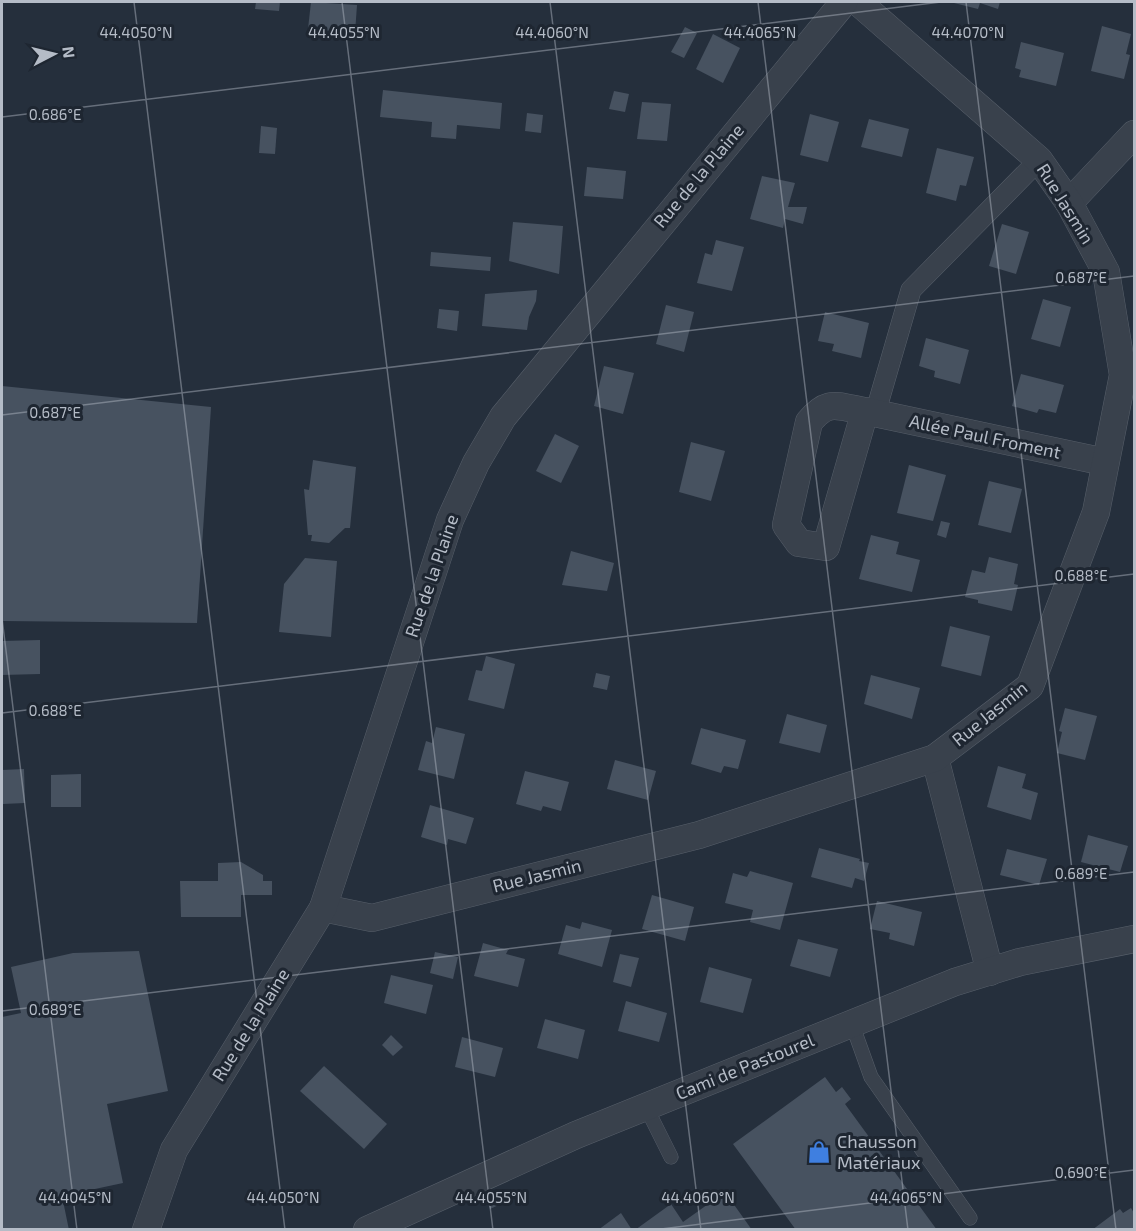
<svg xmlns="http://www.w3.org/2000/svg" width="1136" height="1231" font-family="'Exo 2',sans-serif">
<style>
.building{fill:#475260}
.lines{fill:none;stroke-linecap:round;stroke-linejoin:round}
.service-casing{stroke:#575f6a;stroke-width:15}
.pedestrian-casing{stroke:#575f6a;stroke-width:21}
.minor-casing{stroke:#575f6a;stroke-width:28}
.service{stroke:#39414c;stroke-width:14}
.pedestrian{stroke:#39414c;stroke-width:20}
.minor{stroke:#39414c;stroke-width:27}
.ticks{fill:none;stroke:#b5bcc7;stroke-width:1.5;stroke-opacity:0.45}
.labels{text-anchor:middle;stroke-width:6;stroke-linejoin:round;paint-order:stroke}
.street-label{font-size:18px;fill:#b5bcc7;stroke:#1e2631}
.poi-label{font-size:18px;fill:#b5bcc7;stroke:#1e2631;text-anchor:start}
.ticks-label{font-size:15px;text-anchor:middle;fill:#b5bcc7;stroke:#1e2631;stroke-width:6;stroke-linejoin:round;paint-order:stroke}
</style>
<rect width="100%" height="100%" fill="#252f3c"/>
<g class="building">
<path d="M256,2H280L279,11L255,9Z"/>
<path d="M311,2L357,5L355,33L308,29Z"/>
<path d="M950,2H1000L998,9L980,3L978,9Z"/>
<path d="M1102,26L1131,34L1126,54L1130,55L1124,79L1091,71Z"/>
<path d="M685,27L697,33L684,58L671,52Z"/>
<path d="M713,34L740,48L723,83L696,69Z"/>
<path d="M1021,42L1064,53L1056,86L1019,77L1021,70L1015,68Z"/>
<path d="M383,90L502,103L500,129L457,125L456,139L431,137L432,122L380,117Z"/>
<path d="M614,91L629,94L625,112L609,109Z"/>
<path d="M642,102L671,104L667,141L637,139Z"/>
<path d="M527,113L543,115L541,133L525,131Z"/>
<path d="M810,114L839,122L828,162L800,155Z"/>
<path d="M869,119L909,129L902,157L861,147Z"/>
<path d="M261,126L277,128L275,154L259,153Z"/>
<path d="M937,148L974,157L966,186L960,185L956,201L926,193Z"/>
<path d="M587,167L626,171L623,199L584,196Z"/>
<path d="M762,176L795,183L788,207H807L803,224L785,219L783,228L750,219Z"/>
<path d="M513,222L563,226L559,274L509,261Z"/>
<path d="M1002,224L1029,232L1016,274L989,266Z"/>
<path d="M716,240L744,247L732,291L697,283L705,253L712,255Z"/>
<path d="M431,252L491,257L490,271L430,266Z"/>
<path d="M537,290L536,301L529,317L527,330L482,326L485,294Z"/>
<path d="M1043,299L1071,307L1060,347L1031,339Z"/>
<path d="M666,305L694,312L684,352L656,344Z"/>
<path d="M439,309L459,311L457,331L437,328Z"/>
<path d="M825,312L869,323L861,358L832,351L834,344L818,341Z"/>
<path d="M926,338L969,350L960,384L934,377L935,371L919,366Z"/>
<path d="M604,366L634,373L623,414L594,406Z"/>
<path d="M1021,374L1064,385L1056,413L1039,409L1037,413L1012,406Z"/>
<path d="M2,386L211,407L197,623L2,621Z"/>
<path d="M555,434L579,446L561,483L536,471Z"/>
<path d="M691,442L725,451L711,501L679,492Z"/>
<path d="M313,460L356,467L350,528H345L329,543L311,541L312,535H308L304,489L309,490Z"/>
<path d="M909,465L946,475L933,521L897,513Z"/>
<path d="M989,481L1022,489L1011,533L978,525Z"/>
<path d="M941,521L950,523L946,538L937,535Z"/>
<path d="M871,535L899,542L896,554L920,560L912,592L859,579Z"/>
<path d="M571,551L614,563L607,591L562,585Z"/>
<path d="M989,557L1018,564L1014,584L1018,585L1012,611L978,603V600L965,597L972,570L985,573Z"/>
<path d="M305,558L337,561L331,637L279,632L284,584Z"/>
<path d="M950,626L990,636L981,676L941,666Z"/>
<path d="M40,640V674L2,675V641Z"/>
<path d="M486,656L515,664L504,709L468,700L476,670L482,671Z"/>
<path d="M596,673L610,676L607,690L593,687Z"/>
<path d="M871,675L920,688L912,719L864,704Z"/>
<path d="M1065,708L1097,716L1085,760L1057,753L1062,732L1059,731Z"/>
<path d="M787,714L827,725L820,753L779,743Z"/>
<path d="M436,727L465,734L454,779L418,770L426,741L432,743Z"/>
<path d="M701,728L746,740L738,769L724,766L721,773L691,764Z"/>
<path d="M615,760L656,771L648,800L607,789Z"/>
<path d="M998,766L1026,774L1022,788L1038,793L1031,820L987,807Z"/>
<path d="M24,769L25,803L3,804L2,770Z"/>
<path d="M525,771L569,782L561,811L543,806L541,811L516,804Z"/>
<path d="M81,774V807H51V775Z"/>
<path d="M430,805L474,818L466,844L448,839L447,845L421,837Z"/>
<path d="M1088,835L1128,846L1120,872L1081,862Z"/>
<path d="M819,848L860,859L859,861L869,863L864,881L855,878L852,888L811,877Z"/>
<path d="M1007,849L1047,859L1039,885L1000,875Z"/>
<path d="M241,862L263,875V881H272V895H241V917H181L180,881H218V863Z"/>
<path d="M750,871L793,883L780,930L750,922L753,910L725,903L733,873L747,877Z"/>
<path d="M652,895L694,907L685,941L642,929Z"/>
<path d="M877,901L922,912L914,946L889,939L890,933L870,929Z"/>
<path d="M582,922L612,930L602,967L558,954L566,925L580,929Z"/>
<path d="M798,939L838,949L830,977L790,966Z"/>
<path d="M483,943L508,950L506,954L525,959L518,987L474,976Z"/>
<path d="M139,951L168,1091L107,1104L123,1183L62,1196L69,1230H2V1017L21,1013L11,967L73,953Z"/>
<path d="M435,952L458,957L453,979L430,973Z"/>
<path d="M620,954L639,958L631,987L613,982Z"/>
<path d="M709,967L752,979L743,1013L700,1002Z"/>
<path d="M391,975L433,985L426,1014L384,1003Z"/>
<path d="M626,1001L667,1013L659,1042L618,1031Z"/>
<path d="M545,1019L585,1030L578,1059L537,1048Z"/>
<path d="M391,1035L403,1047L393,1056L382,1045Z"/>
<path d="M462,1037L503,1048L495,1077L455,1067Z"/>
<path d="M324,1066L387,1124L364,1149L300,1091Z"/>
<path d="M825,1077L836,1092L842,1087L851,1099L845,1104L937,1230H796L733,1144Z"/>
<path d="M725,1192L752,1230H635L671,1204L683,1222Z"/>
<path d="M499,1196L503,1203L490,1209L487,1201Z"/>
<path d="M1131,1208L1134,1213V1230H1092L1120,1209L1123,1213Z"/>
<path d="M621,1213L632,1230H598Z"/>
</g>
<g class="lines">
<g class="service-casing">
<g id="service">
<path d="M852,1024L871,1077L970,1218"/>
<path d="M646,1107L671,1157"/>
</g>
</g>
<g class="pedestrian-casing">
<path id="pedestrian" d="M875,414L911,290L1039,160"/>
</g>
<g class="minor-casing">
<g id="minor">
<path d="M1069,203L1134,134"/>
<path d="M865,411L826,547L799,543L786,525L809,422C829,398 837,407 865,411L1105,462"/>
<path d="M935,758L990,972"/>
<path d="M323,908L372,918L699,835L935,758L1030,686L1096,512L1123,375L1106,272L1069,203L1039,160L858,2"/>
<path d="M146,1230L174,1150L323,908L450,520L476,463L503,417L844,2"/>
<path d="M367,1230L576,1135L955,982L1020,962L1134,939"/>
</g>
</g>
<use href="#service" class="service"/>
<use href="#pedestrian" class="pedestrian"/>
<use href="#minor" class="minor"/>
</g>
<path class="ticks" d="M134,2L285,1230M342,2L493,1230M550,2L701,1230M758,2L908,1230M966,2L1116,1230M2,117L941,2M2,415L1134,276M2,618L77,1230M2,713L1134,574M2,1011L1134,872M653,1230L1134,1170"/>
<defs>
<g id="shop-bare" transform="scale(1.8)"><path d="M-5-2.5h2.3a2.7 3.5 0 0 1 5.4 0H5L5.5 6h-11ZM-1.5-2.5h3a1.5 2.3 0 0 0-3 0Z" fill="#3f7fe0" stroke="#1e2631" stroke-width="2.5" paint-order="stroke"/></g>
</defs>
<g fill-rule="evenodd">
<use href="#shop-bare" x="819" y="1152"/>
</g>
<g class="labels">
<g class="street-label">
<text transform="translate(699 176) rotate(-50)" y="6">Rue de la Plaine</text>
<text transform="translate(1065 204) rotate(58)" y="6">Rue Jasmin</text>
<text transform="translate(985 437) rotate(12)" y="6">Allée Paul Froment</text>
<text transform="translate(432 576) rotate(-71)" y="6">Rue de la Plaine</text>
<text transform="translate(990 714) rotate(-39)" y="6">Rue Jasmin</text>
<text transform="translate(537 876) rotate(-14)" y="6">Rue Jasmin</text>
<text transform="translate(251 1025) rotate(-58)" y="6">Rue de la Plaine</text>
<text transform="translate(745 1067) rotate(-22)" y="6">Cami de Pastourel</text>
</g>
<g class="poi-label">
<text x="837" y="1148">Chausson<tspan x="837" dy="21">Matériaux</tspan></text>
</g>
</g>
<g class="ticks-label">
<text x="136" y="38">44.4050°N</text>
<text x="344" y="38">44.4055°N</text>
<text x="552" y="38">44.4060°N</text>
<text x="760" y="38">44.4065°N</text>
<text x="968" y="38">44.4070°N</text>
<text x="55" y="120">0.686°E</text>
<text x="1081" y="283">0.687°E</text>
<text x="55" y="418">0.687°E</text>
<text x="1081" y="581">0.688°E</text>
<text x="55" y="716">0.688°E</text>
<text x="1081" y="879">0.689°E</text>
<text x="55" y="1015">0.689°E</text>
<text x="1081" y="1178">0.690°E</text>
<text x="75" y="1203">44.4045°N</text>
<text x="283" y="1203">44.4050°N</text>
<text x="491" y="1203">44.4055°N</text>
<text x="698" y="1203">44.4060°N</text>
<text x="906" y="1203">44.4065°N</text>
</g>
<rect width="1136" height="1231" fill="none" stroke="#b5bcc7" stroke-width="6"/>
<g transform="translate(54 54) rotate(83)" stroke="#1e2631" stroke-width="4.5" paint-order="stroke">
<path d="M0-4.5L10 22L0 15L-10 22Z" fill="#b5bcc7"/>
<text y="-9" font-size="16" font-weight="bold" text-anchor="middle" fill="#b5bcc7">N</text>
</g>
</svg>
